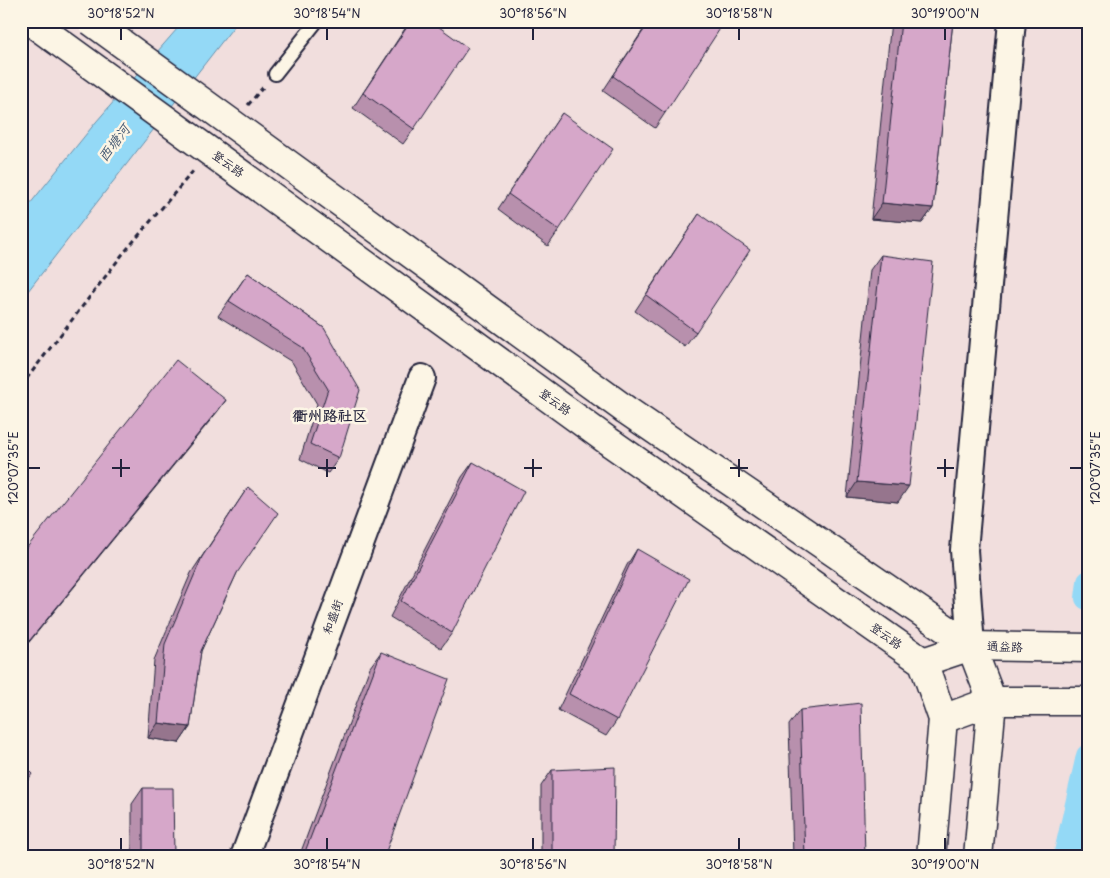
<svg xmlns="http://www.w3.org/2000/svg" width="1110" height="878" font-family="'Playpen Sans','LXGW WenKai TC',sans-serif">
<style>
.water{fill:#94d9f6;stroke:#6690ab}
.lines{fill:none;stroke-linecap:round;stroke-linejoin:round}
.canal{stroke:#94d9f6;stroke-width:24}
.lane-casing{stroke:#22223b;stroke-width:16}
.street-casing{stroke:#22223b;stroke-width:30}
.primary-casing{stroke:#22223b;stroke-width:31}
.path{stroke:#22223b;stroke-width:3;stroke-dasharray:5 4;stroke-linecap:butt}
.lane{stroke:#fcf5e5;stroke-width:12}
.street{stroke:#fcf5e5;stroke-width:26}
.primary{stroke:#fcf5e5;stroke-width:28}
.primary-bridge-casing{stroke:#22223b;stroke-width:31;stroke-linecap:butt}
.primary-bridge{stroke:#fcf5e5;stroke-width:28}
.wall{fill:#b890ad;stroke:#22223b}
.shaded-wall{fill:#96758d;stroke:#22223b}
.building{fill:#d6a7c9;stroke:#22223b}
.ticks{fill:none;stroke:#22223b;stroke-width:2}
.labels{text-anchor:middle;stroke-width:5;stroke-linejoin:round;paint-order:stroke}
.street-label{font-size:12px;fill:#22223b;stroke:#fcf5e5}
.water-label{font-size:14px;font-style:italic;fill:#445973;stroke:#fcf5e5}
.quarter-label{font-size:15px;font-weight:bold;fill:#22223b;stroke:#fcf5e5}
.neatline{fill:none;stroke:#22223b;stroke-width:2}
.ticks-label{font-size:12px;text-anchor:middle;fill:#22223b}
</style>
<rect width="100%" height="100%" fill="#f1dedd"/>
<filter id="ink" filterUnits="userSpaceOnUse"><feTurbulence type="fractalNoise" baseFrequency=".02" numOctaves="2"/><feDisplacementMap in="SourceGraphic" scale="10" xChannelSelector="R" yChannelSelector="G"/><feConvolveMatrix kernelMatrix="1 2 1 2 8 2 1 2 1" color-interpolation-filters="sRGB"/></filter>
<g filter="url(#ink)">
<g class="water">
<path d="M184,21H238L21,300V215L96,122Z"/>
<path d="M1089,469V585L1088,588L1083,526Z"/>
<path d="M1086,764L1089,766L1087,857H1056L1077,770Z"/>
</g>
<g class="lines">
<g class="canal">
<path d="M1087,598L1089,582"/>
<path d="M1065,857L1088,756"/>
</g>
<g class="lane-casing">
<path id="lane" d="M275,74L317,21"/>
</g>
<g class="street-casing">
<g id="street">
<path d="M971,646L964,550L1012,21"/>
<path d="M244,857L422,378"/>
</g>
</g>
<g class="primary-casing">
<g id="primary">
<path d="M626,410L971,646L992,701L978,857"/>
<path d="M611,443L923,662L943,719L931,857"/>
<path d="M923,662L971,646L1089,648"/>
<path d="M943,719L992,701H1089"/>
</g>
</g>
<g class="path">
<path d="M248,105L265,85"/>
<path d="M21,386L122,255L194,170"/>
</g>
<use href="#lane" class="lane"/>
<use href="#street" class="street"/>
<use href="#primary" class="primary"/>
<g class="primary-bridge-casing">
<g id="primary-bridge">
<path d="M30,21L611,443"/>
<path d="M91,21L626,410"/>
</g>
</g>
<use href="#primary-bridge" class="primary-bridge"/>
</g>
<g class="wall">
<path d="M410,21L414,129L403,144L353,108Z"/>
<path d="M649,21L665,113L655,128L603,91Z"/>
<path d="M891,21H953L933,208L922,223L871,219Z"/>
<path d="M562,113L559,230L548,246L498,209Z"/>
<path d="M699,214L696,332L685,347L635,311Z"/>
<path d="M881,255L898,502L847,497L870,270Z"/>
<path d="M248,273L324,328L339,458L328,473L300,459L317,404L292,362L218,316Z"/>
<path d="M473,462L452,633L441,648L390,617L462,477Z"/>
<path d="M248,487L237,573L201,651L190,727L179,743L148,738L154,660L191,573Z"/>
<path d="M637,549L617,720L606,736L558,710L627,565Z"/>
<path d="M381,652L384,857H299L370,667Z"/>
<path d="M800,710L865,857H793L789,725Z"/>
<path d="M552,770L614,857H541V786Z"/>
<path d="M143,788L174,857H132V804Z"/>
</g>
<g class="shaded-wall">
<path d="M882,203L933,208L922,223L871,219Z"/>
<path d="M226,400L218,411L21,652V651Z"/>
<path d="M857,482L909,486L898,502L847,497Z"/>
<path d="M158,723L190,727L179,743L148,738Z"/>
</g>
<g class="building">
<path d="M411,21H431L468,48L414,129L363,93Z"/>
<path d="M650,21H725L665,113L613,76Z"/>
<path d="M901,21H953L933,208L882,203Z"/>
<path d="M562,113L613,149L559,230L508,194Z"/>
<path d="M699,214L750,250L696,332L646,295Z"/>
<path d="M881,255L933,262L909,486L857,482Z"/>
<path d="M248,273L324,328L360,390L339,458L310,444L328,389L302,347L229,301Z"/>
<path d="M176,360L226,400L21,651V555Z"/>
<path d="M473,462L524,491L452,633L401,601Z"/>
<path d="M248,487L278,513L237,573L201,651L190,727L158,723L165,644L202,557Z"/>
<path d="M637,549L689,579L617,720L569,694Z"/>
<path d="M381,652L449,679L384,857H303Z"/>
<path d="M861,703L865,857H805L800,710Z"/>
<path d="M21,763L32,774L21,790Z"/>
<path d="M615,767L614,857H552V770Z"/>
<path d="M143,788H173L174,857H143Z"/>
</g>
</g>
<path class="ticks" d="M121,28V40M327,28V40M533,28V40M739,28V40M945,28V40M121,459V477M327,459V477M533,459V477M739,459V477M945,459V477M28,468H40M112,468H130M318,468H336M524,468H542M730,468H748M937,468H954M1070,468H1082M121,838V850M327,838V850M533,838V850M739,838V850M945,838V850"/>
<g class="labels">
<g class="street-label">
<text transform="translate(228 164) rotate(36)" y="4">登云路</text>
<text transform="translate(555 402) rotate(36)" y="4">登云路</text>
<text transform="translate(333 617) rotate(-70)" y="4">和盛街</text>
<text transform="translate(886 636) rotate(35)" y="4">登云路</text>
<text transform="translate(1005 647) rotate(2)" y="4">通益路</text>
</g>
<g class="water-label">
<text transform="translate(114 143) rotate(-53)" y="5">西塘河</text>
</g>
<g class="quarter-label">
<text x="330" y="421">衢州路社区</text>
</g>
</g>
<rect width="1110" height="878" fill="none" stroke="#fcf5e5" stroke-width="55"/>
<rect x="28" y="28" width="1054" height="822" class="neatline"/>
<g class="ticks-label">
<text x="121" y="18">30°18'52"N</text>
<text x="327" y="18">30°18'54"N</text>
<text x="533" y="18">30°18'56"N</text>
<text x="739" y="18">30°18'58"N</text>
<text x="945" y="18">30°19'00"N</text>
<text transform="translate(1096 468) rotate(-90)" y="4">120°07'35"E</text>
<text transform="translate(14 468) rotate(-90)" y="4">120°07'35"E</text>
<text x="121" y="869">30°18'52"N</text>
<text x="327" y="869">30°18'54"N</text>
<text x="533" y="869">30°18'56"N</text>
<text x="739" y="869">30°18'58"N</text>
<text x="945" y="869">30°19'00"N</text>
</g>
</svg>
